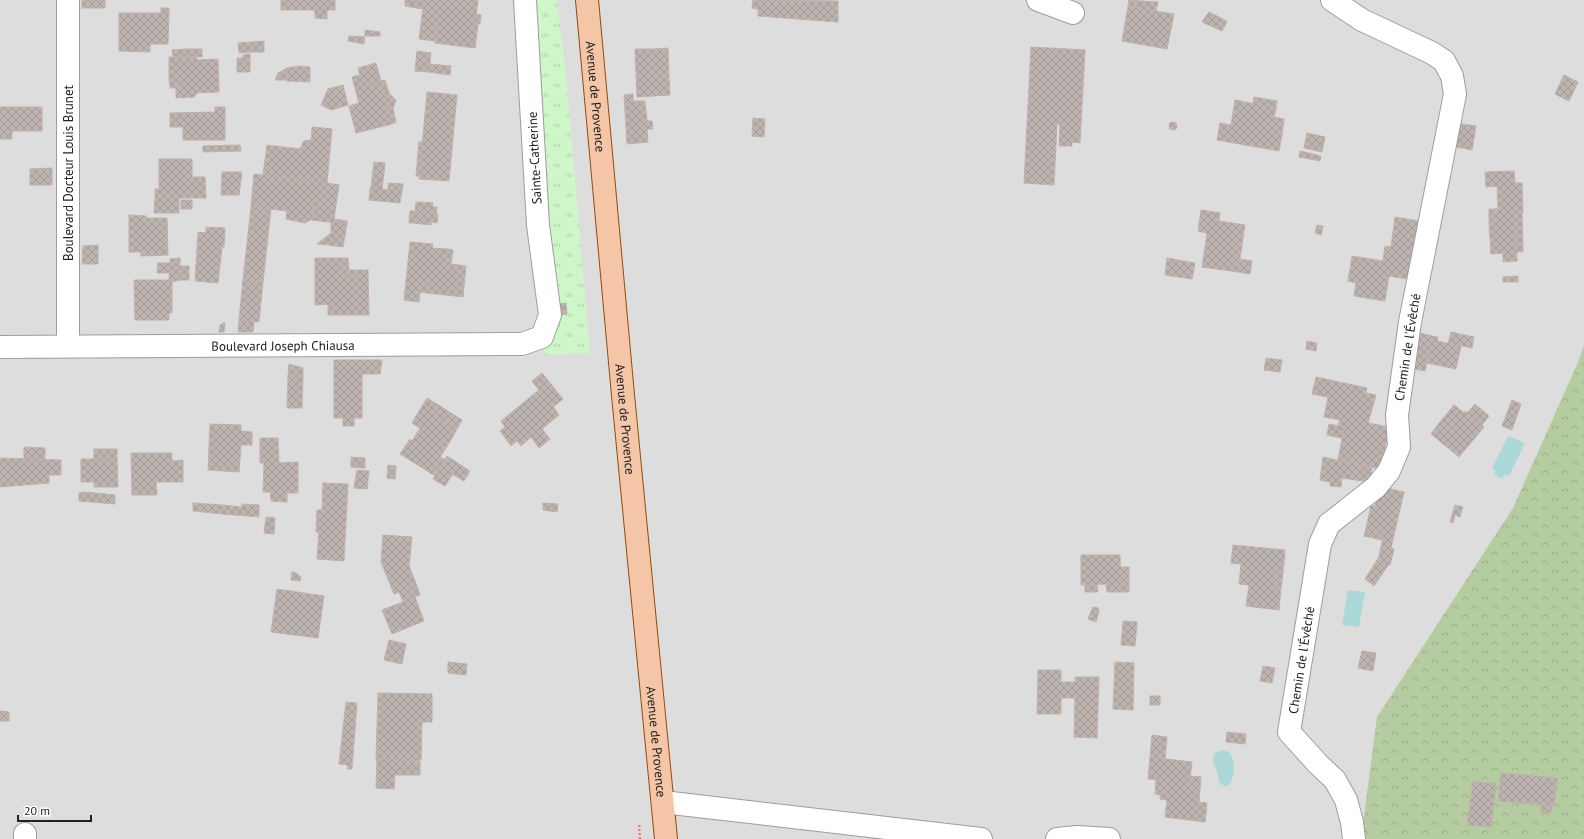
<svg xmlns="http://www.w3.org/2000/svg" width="1584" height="839" font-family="'PT Sans',sans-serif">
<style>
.residential{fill:#dedddd}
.forest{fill:url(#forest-crowns)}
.park{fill:url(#park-tufts)}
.water{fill:#acd8da}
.building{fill:url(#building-cross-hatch);stroke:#c1b0ab}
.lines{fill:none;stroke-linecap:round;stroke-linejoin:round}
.minor-casing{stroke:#9d9d9d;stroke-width:24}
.major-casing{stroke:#914c0c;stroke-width:24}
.path{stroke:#ef7983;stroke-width:2.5;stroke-dasharray:2 2;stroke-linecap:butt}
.minor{stroke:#fff;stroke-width:22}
.major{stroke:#f5c5a8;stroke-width:22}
.labels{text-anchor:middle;stroke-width:4;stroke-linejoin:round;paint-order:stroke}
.street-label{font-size:13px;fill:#202020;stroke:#fff}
</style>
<defs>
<pattern id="forest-crowns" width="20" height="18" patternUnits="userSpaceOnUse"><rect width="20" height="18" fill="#b5cca0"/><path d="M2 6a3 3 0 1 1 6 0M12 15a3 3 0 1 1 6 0" fill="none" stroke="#9baf8a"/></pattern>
<pattern id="park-tufts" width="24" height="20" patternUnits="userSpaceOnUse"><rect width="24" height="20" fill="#cef6c9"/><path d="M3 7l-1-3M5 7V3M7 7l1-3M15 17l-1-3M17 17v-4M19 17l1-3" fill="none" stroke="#b1d3ac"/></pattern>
<pattern id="building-cross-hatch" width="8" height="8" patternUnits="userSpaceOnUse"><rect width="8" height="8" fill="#bdb4b0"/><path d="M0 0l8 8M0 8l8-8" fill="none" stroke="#a29a97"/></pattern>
</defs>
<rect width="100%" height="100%" fill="#f0ece8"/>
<rect class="residential" x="0" y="0" width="1584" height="839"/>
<path class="forest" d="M1584,345V839H1361L1377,717L1513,508L1579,360Z"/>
<path class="park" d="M533,0H557L566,76L590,353L542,355L556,322Z"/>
<g class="water">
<path d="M1508,436L1525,443L1509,476L1504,475L1502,479L1495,475V470L1492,468Z"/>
<path d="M1348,590L1365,592L1359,627L1342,625Z"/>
<path d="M1221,750L1229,752C1236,760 1235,779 1228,786C1216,786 1220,777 1216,769C1215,766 1213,764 1213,760L1214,754Z"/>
</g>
<g class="building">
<rect x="82" y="0" width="23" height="8"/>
<rect x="281" y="0" width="54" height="10"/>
<path d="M405,0H417L416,8L405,6Z"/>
<path d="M417,0H478L475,24H478L475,48L435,43L438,11L416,8Z"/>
<path d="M753,0L838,1V22L758,16V9L752,8Z"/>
<path d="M1129,0L1158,2L1156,11L1128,6Z"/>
<path d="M1128,6L1174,14L1167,49L1122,41Z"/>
<rect x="161" y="8" width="8" height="5"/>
<path d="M423,8L438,11L435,41L419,39Z"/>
<path d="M315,9L327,10V19L315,18Z"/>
<path d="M1209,12L1227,21L1222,31L1202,22Z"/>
<path d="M119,13H169L168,44H150V52L119,51Z"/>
<path d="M476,14L481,15L480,24H475Z"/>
<path d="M365,30L380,32V36H365Z"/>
<path d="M349,36L365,37L364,44L348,41Z"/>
<path d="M264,41V52H251V42Z"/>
<path d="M251,42V52L239,53L238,43Z"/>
<path d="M1031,47L1085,50L1080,143L1072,142V146H1059L1060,124H1057L1054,185L1024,183Z"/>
<path d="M668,48L669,77L654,78L653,49Z"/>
<path d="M184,49L185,57H173L172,50Z"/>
<path d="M184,49H202V57H185Z"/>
<path d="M635,49H653L654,78L669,77L670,95L637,97Z"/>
<path d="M417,51L431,53L429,72L415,71Z"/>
<path d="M250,54V62H243V55Z"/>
<path d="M169,57H196L197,60L218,59L219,92L197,93L194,97L176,98V88L180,83V79H169Z"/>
<path d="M237,58H243V62H250V72H237Z"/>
<path d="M376,63L381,81L355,88L352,77L360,75L358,68Z"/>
<path d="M430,64L451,66L450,75L429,72Z"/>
<path d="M300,66L310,67V82L287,81V68Z"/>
<path d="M287,68L286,80H275L278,73Z"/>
<path d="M1564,75L1578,82L1569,101L1555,94Z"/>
<path d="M169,79H180V83L176,88H170Z"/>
<path d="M385,80L389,93L396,100L393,109L396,122L392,124L381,81Z"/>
<path d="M381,81L392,124L356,133L349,106L359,103L355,88Z"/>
<path d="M343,85L348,105L331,110L321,105L328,89Z"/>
<path d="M427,92L457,95L449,181L419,179Z"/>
<path d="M633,94V101H645L647,121H652L653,129H647L648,142L627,144L624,95Z"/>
<path d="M1254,97L1277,101L1276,108L1253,104Z"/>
<path d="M1235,100L1276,108L1271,133L1282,135L1279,151L1217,140L1220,123L1231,125Z"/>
<path d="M0,107H42V131H12V139H0Z"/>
<path d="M215,107H225V140H183V127H170V113L215,112Z"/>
<path d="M1274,117L1284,119L1282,135L1271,133Z"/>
<path d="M753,118L765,119L764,137L752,136Z"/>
<circle cx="1173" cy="126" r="4"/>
<path d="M1456,123L1476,126L1472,150L1452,146Z"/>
<path d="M312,127L332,129L327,183L263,175L267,145L300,149L304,141L311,140Z"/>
<path d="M1307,133L1325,137L1322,152L1304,148Z"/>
<path d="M419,142H422L419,176H416Z"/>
<path d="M240,145L241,151L203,152V146Z"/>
<path d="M1300,151L1321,156L1320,161L1299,157Z"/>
<path d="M159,159H192V177H205L206,198H155V189H159Z"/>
<path d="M374,162L385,163L382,190L371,188Z"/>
<path d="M52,168V185H30V169Z"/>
<path d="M1514,171L1515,183H1522L1523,213H1515L1517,261L1503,262V253L1491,254L1489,222L1493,221V209H1498L1497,186L1486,187L1485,172Z"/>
<path d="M222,172H242L239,195H221Z"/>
<path d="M254,174L327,183L325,202L312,201L313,218L305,223L286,219L287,211L251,207Z"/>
<path d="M327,183L339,185L334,219L347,221V224L311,220L314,212L312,201L325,202Z"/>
<path d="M388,183L403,184L402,191L388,190Z"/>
<path d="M370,188L402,191L400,203L369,200Z"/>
<path d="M155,198H179V213H154Z"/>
<rect x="181" y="200" width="11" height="9"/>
<path d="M416,202L433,203V207H437L436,214L415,212Z"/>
<path d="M251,207L271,209L263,282L243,279Z"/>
<path d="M1489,209H1493V221L1489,222Z"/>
<path d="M1201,210L1220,213L1219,221L1245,225L1243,237H1240L1237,259H1240L1238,272L1202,267L1207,233L1198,231Z"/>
<path d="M410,211H414L413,223H409Z"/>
<path d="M414,211L438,214L437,223L431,222V225L413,223Z"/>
<path d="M1515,213H1522L1523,252H1517Z"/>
<path d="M129,215L146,216V218H167L168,255L141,256V252H129Z"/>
<path d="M1395,217L1418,221L1407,279L1389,276L1385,301L1354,296L1356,283L1348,281L1352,256L1383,261L1385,246L1391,247Z"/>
<path d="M331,222L347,224L345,235L331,233Z"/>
<path d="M1317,225L1323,226L1321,235L1315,233Z"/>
<path d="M206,227L225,228L224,247H222L218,283L195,281L198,232L206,233Z"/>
<path d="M331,233L329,245L317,244Z"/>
<path d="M331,233L345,235L343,247L329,245Z"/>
<path d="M1240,237H1243L1240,259H1237Z"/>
<path d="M410,242L433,244L432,248L448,249L446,264L459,265L455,296L427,293L428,284H421L419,302L404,300Z"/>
<path d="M98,245V264H82L83,246Z"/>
<path d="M448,249L453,250L451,265L446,264Z"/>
<path d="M180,258V263H170V259Z"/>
<path d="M315,258H343V275H357L358,315H333V304L315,305Z"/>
<path d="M343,258H348L349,270H368L369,315H358L357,275H343Z"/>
<path d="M1167,258L1195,263L1192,279L1165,275Z"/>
<path d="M1240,259L1252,261L1250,274L1238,272Z"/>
<path d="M158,263H170L169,273H157Z"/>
<path d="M170,263H180V280L172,282V313H169V320H135L134,280H169Z"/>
<path d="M459,265L466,266L463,297L455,296Z"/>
<rect x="180" y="266" width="9" height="14"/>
<path d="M1518,276V282H1503V277Z"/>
<path d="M243,279L263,282L259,322L239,320Z"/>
<path d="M421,284H428L427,293L420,292Z"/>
<path d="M566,303L567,314L560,315L559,304Z"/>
<rect x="328" y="304" width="5" height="11"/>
<path d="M239,320L254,321L253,332H238Z"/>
<path d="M223,323H225L224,332H219L220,325Z"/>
<path d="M1416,332L1432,336L1425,371L1409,368Z"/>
<path d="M1451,332L1474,337L1472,348L1448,343Z"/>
<path d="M1432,336L1438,337L1437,341L1461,346L1456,369L1427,363Z"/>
<path d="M1307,341L1317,343L1316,351L1306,349Z"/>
<path d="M1266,358L1282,360L1280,372L1264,370Z"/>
<path d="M334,360H382L380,374H362V418H354V426H343V418H334Z"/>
<path d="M289,364L303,368V376H288Z"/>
<path d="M542,373L563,399L553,407L559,415L542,429L550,439L539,448L531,437L521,446L517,441L511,446L500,431L505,427L501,421L539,390L532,381Z"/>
<path d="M288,376H303L302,408H287Z"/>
<path d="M1316,377L1367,388L1366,393L1376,395L1368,423L1389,427L1381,469L1338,460L1344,427L1338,426L1340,420L1324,417L1328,397L1312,394Z"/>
<path d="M427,398L440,406L434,415L457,429L448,445L441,441L433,453L442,458L432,474L400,454L410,439L412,441L420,428L412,423Z"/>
<path d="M1512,400L1521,404L1512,430L1502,426Z"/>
<path d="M1475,404L1489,416L1482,425L1467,413Z"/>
<path d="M1454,405L1458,408L1448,419L1454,424L1450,430L1440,422Z"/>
<path d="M440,406L462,420L457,429L434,415Z"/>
<path d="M1458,408L1464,413L1465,411L1484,427L1459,457L1431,434L1440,422L1450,430L1454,424L1448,419Z"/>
<path d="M210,424L241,425V431L252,432V445H241L239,472L208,470Z"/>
<path d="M1329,424L1344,427L1341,438L1327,435Z"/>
<path d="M260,438H278L279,463L298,462V493H287V502L271,501L270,492H263L264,463H260Z"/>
<path d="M441,441L448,445L440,457L433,453Z"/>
<path d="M24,447L45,448V459H24Z"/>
<rect x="94" y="449" width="23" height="10"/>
<path d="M131,453H172V461L183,460V482H156L157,495H132Z"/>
<path d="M447,456L459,464L445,486L433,479Z"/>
<path d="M351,457L365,458V468L351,467Z"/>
<path d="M1323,457L1372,468L1370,482L1342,478L1341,487L1330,486V482L1320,480Z"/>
<path d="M0,458L61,460V475H49V483L0,487Z"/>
<path d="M442,458L445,460L435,475L432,474Z"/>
<path d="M81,459H117L118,487H94V482H81Z"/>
<path d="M459,464L470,471L464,481L452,474Z"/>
<path d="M388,465L396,466L395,479L387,478Z"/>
<path d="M357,470L369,471L367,489L354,488Z"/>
<path d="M323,483L348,484L344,561L317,559L319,532H316L317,510H322Z"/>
<path d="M1382,487L1404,492L1391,548L1394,549L1390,565L1389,564L1374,586L1365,579L1379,557L1384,532L1366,528L1371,506H1375L1379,491Z"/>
<path d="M85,492L115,495V504L79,501V493Z"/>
<path d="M193,503L222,505V514L193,511Z"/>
<path d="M543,503L558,504L557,512L543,510Z"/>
<path d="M242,504L259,505V517L222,514V505L242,507Z"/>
<path d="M1455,505L1463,507L1460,517L1455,515L1453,523L1450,522Z"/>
<path d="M266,517L275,518L274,534L264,533Z"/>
<path d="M1366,528L1384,532L1382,540L1364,536Z"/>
<path d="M383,535L412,537L409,566L417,586L407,589L410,599L415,597L424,621L392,634L382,610L403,602L399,592L394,594L381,562Z"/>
<path d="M1233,545L1285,550L1283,573L1276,572L1275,588H1281L1279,610L1246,606L1249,585L1239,584L1241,564L1231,563Z"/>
<path d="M1081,555H1120L1121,592H1107L1106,584L1081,585Z"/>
<path d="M1120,567H1129V592H1121Z"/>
<path d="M292,572L296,573L301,577L300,581L291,580Z"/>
<path d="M1276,572L1283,573L1281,588H1275Z"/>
<path d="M1085,585H1097L1098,592H1085Z"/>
<path d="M417,586L420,595L410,599L407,589Z"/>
<path d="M277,589L324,596L318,638L271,632Z"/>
<path d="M1093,607L1098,608L1099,611L1096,622L1088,619Z"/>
<path d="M1123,621L1137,622L1135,646L1121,645Z"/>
<path d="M389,640L406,644L402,664L384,660Z"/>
<path d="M1362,651L1376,653L1373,671L1358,668Z"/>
<path d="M448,662L467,664L466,675L448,673Z"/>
<path d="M1115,662L1134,663L1133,710L1113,709Z"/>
<path d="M1263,666L1275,668L1272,683L1260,681Z"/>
<path d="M1038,670H1061V682H1075V677H1099L1097,738L1074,737L1075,698H1061V714H1037Z"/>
<path d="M378,693L432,694V722H422L421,760H376Z"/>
<rect x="1150" y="696" width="10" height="9"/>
<path d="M346,702L357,703L352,769H347L348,765L339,764Z"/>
<path d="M0,711L9,712V721H0Z"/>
<path d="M1227,732L1246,734L1245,744L1226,742Z"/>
<path d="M1152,735L1167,737L1165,759L1150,757Z"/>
<path d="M1150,757L1192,762L1189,788L1196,789L1195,802H1199L1197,821L1165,817L1167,800L1160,799L1162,780L1148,779Z"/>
<path d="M377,759L420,761V775H395L394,789L376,788Z"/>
<path d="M1501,773L1557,778L1554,806L1498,801Z"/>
<path d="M1191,776L1201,777L1199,802H1195L1196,789L1189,788Z"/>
<path d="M1156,780H1162L1161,795L1155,794Z"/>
<path d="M1473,781L1496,784L1491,827L1467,825Z"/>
<path d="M1199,802L1207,803L1205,822L1197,821Z"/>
<path d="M1541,805L1552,806L1551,813L1541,812Z"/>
</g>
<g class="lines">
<g class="minor-casing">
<g id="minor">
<path d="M68,0V346"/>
<path d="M1038,0L1073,13"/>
<path d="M1332,0L1362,20L1432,53L1444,61L1452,76L1455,94L1410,322L1397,415L1399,447L1389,471L1376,487L1329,524L1320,544L1289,732L1318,764L1335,780L1346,800L1352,822L1354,839"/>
<path id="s1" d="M0,347L522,344L542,337L550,315L538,225L525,0"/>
<path d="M663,802L981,839"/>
<path d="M25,839V834"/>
<path d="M1057,839L1077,837L1109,839"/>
</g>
</g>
<g class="major-casing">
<g id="major">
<path id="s2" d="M587,0L623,395L666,839"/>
</g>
</g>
<path class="path" d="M639,825L640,839"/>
<use href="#minor" class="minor"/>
<use href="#major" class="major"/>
</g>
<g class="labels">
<g class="street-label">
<text dy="5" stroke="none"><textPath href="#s2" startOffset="97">Avenue de Provence</textPath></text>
<text transform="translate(534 158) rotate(-93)" y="5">Sainte-Catherine</text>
<text transform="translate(68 173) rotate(-90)" y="5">Boulevard Docteur Louis Brunet</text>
<text dy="5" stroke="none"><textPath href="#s1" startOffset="283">Boulevard Joseph Chiausa</textPath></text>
<text transform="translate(1407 347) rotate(-81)" y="5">Chemin de l'Évêché</text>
<text dy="5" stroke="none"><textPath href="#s2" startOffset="421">Avenue de Provence</textPath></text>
<text transform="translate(1301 660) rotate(-81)" y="5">Chemin de l'Évêché</text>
<text dy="5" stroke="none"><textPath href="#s2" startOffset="745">Avenue de Provence</textPath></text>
</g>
</g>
<path d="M18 815v6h73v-6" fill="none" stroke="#202020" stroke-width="2"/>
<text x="24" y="815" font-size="12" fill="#202020" stroke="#ffffff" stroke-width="3" paint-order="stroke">20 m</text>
</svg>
